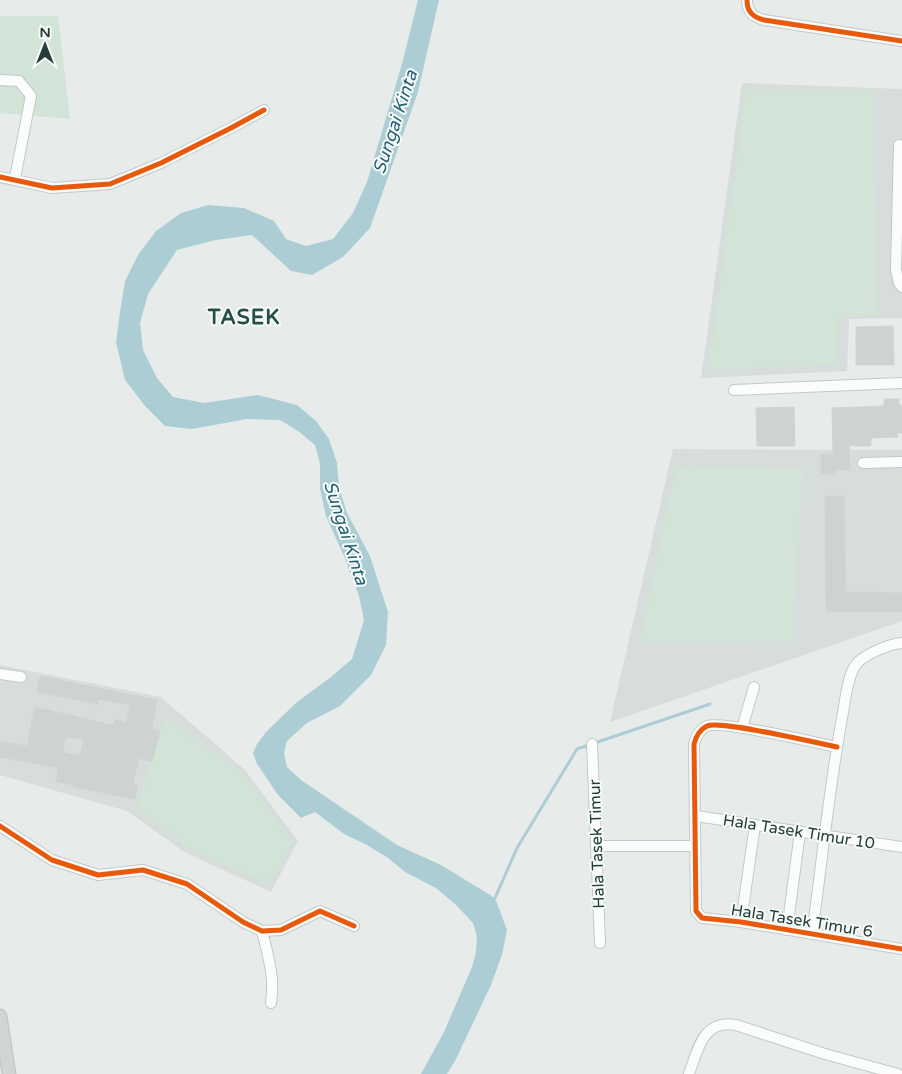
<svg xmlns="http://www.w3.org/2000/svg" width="902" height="1074" font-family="'Varela Round',sans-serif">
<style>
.built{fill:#d6ddda}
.green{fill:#d2e3d8}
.water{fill:#adcdd5}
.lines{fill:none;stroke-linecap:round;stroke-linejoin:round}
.stream{stroke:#adcdd5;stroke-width:3}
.building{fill:#ced3d1;stroke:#d0d5d3;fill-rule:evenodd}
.minor-casing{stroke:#c4c9c7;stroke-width:12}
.major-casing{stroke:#c3cac9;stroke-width:15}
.minor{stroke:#fbfcfc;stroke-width:10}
.major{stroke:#cfd6d5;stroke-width:12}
.cycleway-casing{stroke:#f6faf8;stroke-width:8}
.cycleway{stroke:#e8590c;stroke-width:5}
.labels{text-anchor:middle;stroke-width:4;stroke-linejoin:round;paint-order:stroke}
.street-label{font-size:16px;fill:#263e39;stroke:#f6faf8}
.water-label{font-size:18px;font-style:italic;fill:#266274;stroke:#f6faf8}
.district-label{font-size:21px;font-weight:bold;letter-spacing:1px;fill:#244e47;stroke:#f6faf8}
</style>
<rect width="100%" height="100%" fill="#e7ecea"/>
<g class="built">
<path d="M742,83L902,89V318L849,319L847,371L701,378Z"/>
<path d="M673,449L902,450V621L610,722Z"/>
<path d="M0,665L161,697L245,770L298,841L271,892L186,853L127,811L0,775Z"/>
</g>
<g class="green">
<path d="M0,16H58L70,119L0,113Z"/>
<path d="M746,89L872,90L878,316L838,314L837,365L709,370Z"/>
<path d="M676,466L803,469L792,641L640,642Z"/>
<path d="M165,719L242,773L292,842L269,885L188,847L137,807Z"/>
</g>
<path class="water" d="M418,0H439L418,92L370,228L343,257L312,275L291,271L252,235L216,240L177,250L148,294L140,323L143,350L157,378L173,397L204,403L258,395L297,405L316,421L329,439L337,463L339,487L347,513L370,556L388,612L386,645L371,675L340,706L307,723L287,741L284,753L287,767L301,780L397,845L441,865L495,898L507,930L502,955L491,985L455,1061L447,1074H421L444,1032L472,967L476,952L477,937L473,923L456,905L436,888L405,872L388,858L367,845L344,834L315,812L301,818L278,795L257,764L253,753L257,744L267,731L297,702L331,677L352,659L364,620L359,596L344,556L326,516L320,489V464L315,445L298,431L280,420L247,419L192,429L165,426L145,406L125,380L116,342L120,312L125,281L138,255L156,231L181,213L208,205L244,208L274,221L286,239L306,246L333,239L353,213L367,182L402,64Z"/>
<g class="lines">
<path class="stream" d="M495,898L517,848L577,749L710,704"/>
</g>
<g class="building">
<path d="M893,326L894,365H856V327Z"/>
<path d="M884,399H899V405H902V433H897L898,437L871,438V446H849L850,470H834V474H821V454H833L832,408L884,406Z"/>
<path d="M794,407L795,446H757L756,408Z"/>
<path d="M825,496H844L846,592L902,593V612L826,611Z"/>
<path d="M40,676L157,700L152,729L160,731L152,762L139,758L133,784L138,785L135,799L74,787V785L56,782L58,768L0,757V741L27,746L35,707L113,725L115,720L126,723L130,705L98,699L97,704L37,692ZM66,737L84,740L80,756L63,752Z"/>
</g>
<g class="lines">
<g class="minor-casing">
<g id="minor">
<path d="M747,0C747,12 753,17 764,20L902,41"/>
<path d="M0,80L19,81L31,96L15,178"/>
<path d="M899,145L896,270L899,283L902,287"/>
<path d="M0,177L52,188L110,184L161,163L231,128L264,110"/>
<path d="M734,390L902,383"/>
<path d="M863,463L902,462"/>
<path d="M0,674L21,677"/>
<path d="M742,728L754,687"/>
<path d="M592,744L600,943"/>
<path d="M837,747C817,743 720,720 707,726C699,730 696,736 694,744L696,911L702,918L741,922L902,949"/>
<path d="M696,816L902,847"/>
<path d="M0,826L52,860L98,875L143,870L187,884L243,922L262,931L281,930L320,911L354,926"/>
<path d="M596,846H694"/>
<path d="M741,922L755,825"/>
<path d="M787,930L800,832"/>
<path d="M262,931C268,956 275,977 271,1003"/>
<path d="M812,934C822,862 829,789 842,718C845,703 847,678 855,666C862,655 889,644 902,643"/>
<path d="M689,1074C698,1049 703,1019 736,1025L825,1054L898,1074"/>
</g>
</g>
<g class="major-casing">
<path id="major" d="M0,1016L9,1074"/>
</g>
<use href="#minor" class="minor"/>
<use href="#major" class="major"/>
<g class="cycleway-casing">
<g id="cycleway">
<path d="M747,0C747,12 753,17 764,20L902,41"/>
<path d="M0,177L52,188L110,184L161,163L231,128L264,110"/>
<path d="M837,747C817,743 720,720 707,726C699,730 696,736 694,744L696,911L702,918L741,922L902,949"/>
<path d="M0,826L52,860L98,875L143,870L187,884L243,922L262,931L281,930L320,911L354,926"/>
</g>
</g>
<use href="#cycleway" class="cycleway"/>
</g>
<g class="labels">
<g class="street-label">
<text transform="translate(799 831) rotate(9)" y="6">Hala Tasek Timur 10</text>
<text transform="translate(596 844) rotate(-92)" y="6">Hala Tasek Timur</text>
<text transform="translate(802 920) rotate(9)" y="6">Hala Tasek Timur 6</text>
</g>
<g class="water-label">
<text transform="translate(395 122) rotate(-72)" y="6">Sungai Kinta</text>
<text transform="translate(346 533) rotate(72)" y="6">Sungai Kinta</text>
</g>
<g class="district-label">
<text x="244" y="324">TASEK</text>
</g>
</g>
<g transform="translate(45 45)" stroke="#f6faf8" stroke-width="4" paint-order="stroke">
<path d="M0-4L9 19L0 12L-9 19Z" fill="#263e39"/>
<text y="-8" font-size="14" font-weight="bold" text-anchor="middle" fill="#263e39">N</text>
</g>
</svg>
